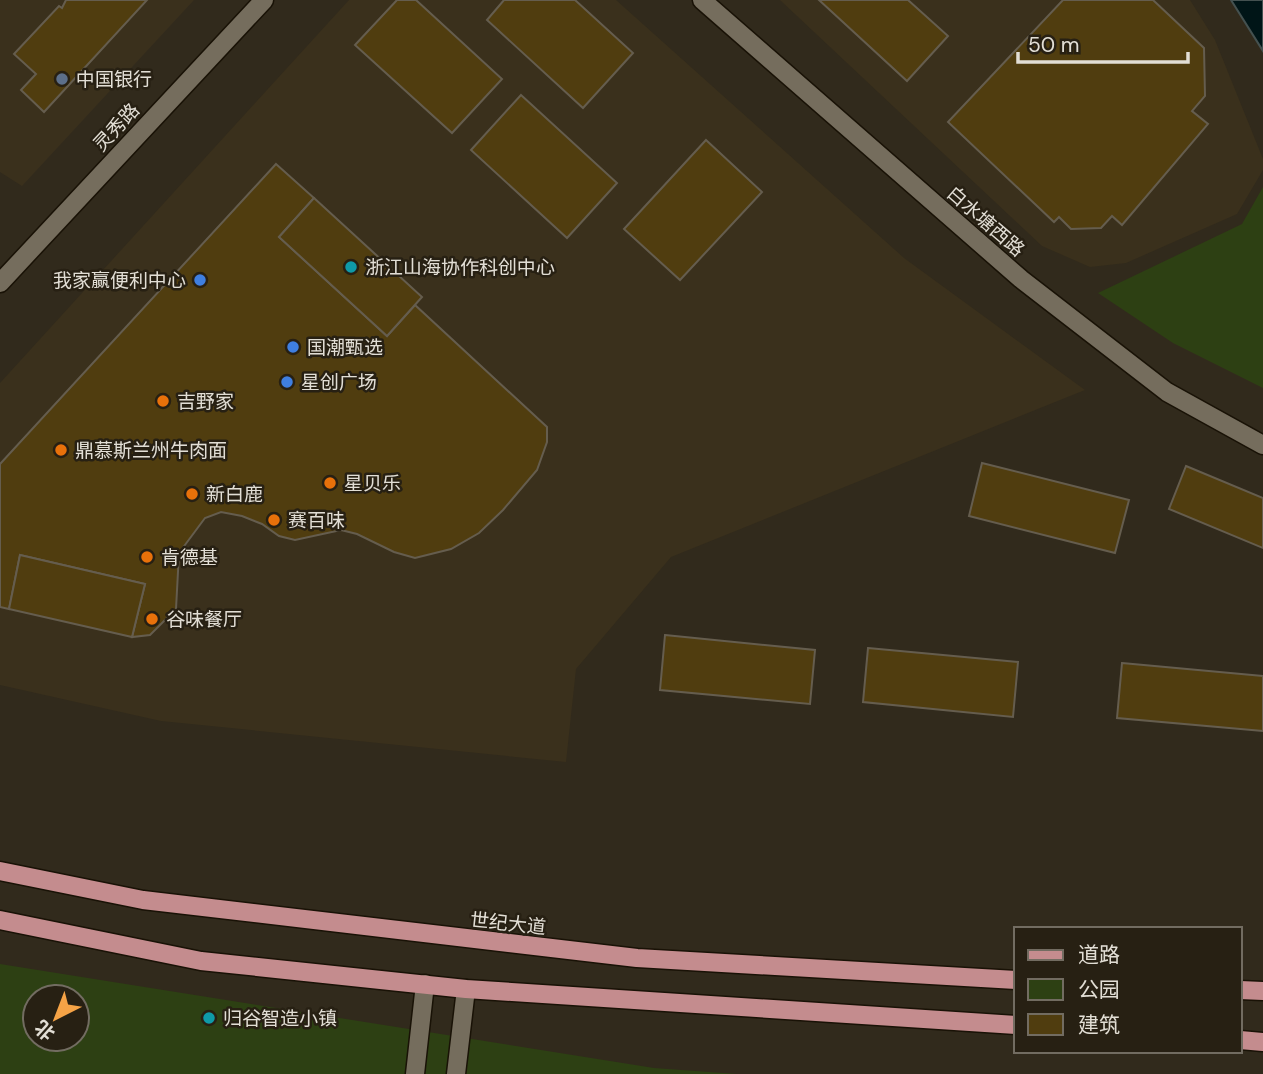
<svg xmlns="http://www.w3.org/2000/svg" width="1263" height="1074" font-family="'DM Sans','Noto Sans SC',sans-serif">
<style>
.built{fill:#3a301c}
.green{fill:#2d4013;fill-rule:evenodd}
.water{fill:#001517;stroke:#445150;stroke-width:2}
.building{fill:#503d0f;stroke:#655d4e;stroke-width:2}
.lines{fill:none;stroke-linecap:round;stroke-linejoin:round}
.street-casing{stroke:#191206;stroke-width:21}
.secondary-casing{stroke:#191206;stroke-width:21}
.primary-casing{stroke:#191206;stroke-width:21}
.street{stroke:#756d5d;stroke-width:18}
.secondary{stroke:#756d5d;stroke-width:18}
.primary{stroke:#c48c8e;stroke-width:18}
.service-dot{fill:#5c6f8a;stroke:#272013;stroke-width:2.5}
.culture-dot{fill:#0f9aa8;stroke:#272013;stroke-width:2.5}
.shop-dot{fill:#3f7fe0;stroke:#272013;stroke-width:2.5}
.food-dot{fill:#e8710a;stroke:#272013;stroke-width:2.5}
.labels{text-anchor:middle;stroke-width:5;stroke-linejoin:round;paint-order:stroke}
.poi-label{font-size:19px;fill:#e2ded5;stroke:#272013;text-anchor:start}
.street-label{font-size:19px;fill:#e2ded5;stroke:#272013}
</style>
<rect width="100%" height="100%" fill="#312a1c"/>
<g class="built">
<path d="M0,0H194L22,186L0,172Z"/>
<path d="M349,0H616L904,258L1085,390L671,557L576,669L566,762L161,721L0,685V383Z"/>
<path d="M780,0H1190L1215,40L1263,159V170L1237,214L1126,263L1090,267L1042,246Z"/>
</g>
<g class="green">
<path d="M1263,187V388L1173,343L1098,293L1242,224Z"/>
<path d="M0,964L654,1068L737,1074H0ZM35,997H77V1039H35Z"/>
</g>
<path class="water" d="M1231,0H1263V51Z"/>
<g class="building">
<path d="M66,0H147L44,112L21,90L36,74L14,54L59,6L62,8Z"/>
<path d="M397,0H416L502,79L452,133L355,45Z"/>
<path d="M504,0H575L633,53L583,108L487,20Z"/>
<path d="M819,0H908L948,36L907,81Z"/>
<path d="M1063,0H1153L1204,48L1205,96L1192,111L1208,124L1122,225L1112,216L1101,228L1071,229L1059,217L1054,222L948,122Z"/>
<path d="M521,95L617,183L567,238L471,150Z"/>
<path d="M706,140L762,192L680,280L624,229Z"/>
<path d="M276,164L314,198L279,237L387,336L415,305L547,427V442L537,470L503,510L479,533L451,549L415,558L394,552L357,534L341,530L295,540L279,536L262,524L242,516L221,512L205,518L179,553L176,609L150,635L132,637L145,584L20,555L9,609L0,607V464Z"/>
<path d="M314,198L422,297L387,336L279,237Z"/>
<path d="M982,463L1129,500L1115,553L969,516Z"/>
<path d="M1186,466L1263,498V548L1169,509Z"/>
<path d="M20,555L145,584L132,637L9,609Z"/>
<path d="M665,635L815,650L810,704L660,690Z"/>
<path d="M868,648L1018,662L1013,717L863,702Z"/>
<path d="M1122,663L1263,676V731L1117,718Z"/>
</g>
<g class="lines">
<g class="street-casing">
<g id="street">
<path d="M415,1074L425,984"/>
<path d="M456,1074L466,989"/>
</g>
</g>
<g class="secondary-casing">
<g id="secondary">
<path d="M702,0L1021,279L1167,392L1263,445"/>
<path d="M0,283L264,0"/>
</g>
</g>
<g class="primary-casing">
<g id="primary">
<path d="M0,871L143,900L637,958L1016,980"/>
<path d="M0,920L201,961L466,989L1016,1025"/>
<path d="M1240,990L1263,991"/>
<path d="M1240,1040L1263,1042"/>
</g>
</g>
<use href="#street" class="street"/>
<use href="#secondary" class="secondary"/>
<use href="#primary" class="primary"/>
</g>
<circle class="service-dot" cx="62" cy="79" r="7"/>
<g class="culture-dot">
<circle cx="351" cy="267" r="7"/>
<circle cx="209" cy="1018" r="7"/>
</g>
<g class="shop-dot">
<circle cx="200" cy="280" r="7"/>
<circle cx="293" cy="347" r="7"/>
<circle cx="287" cy="382" r="7"/>
</g>
<g class="food-dot">
<circle cx="163" cy="401" r="7"/>
<circle cx="61" cy="450" r="7"/>
<circle cx="330" cy="483" r="7"/>
<circle cx="192" cy="494" r="7"/>
<circle cx="274" cy="520" r="7"/>
<circle cx="147" cy="557" r="7"/>
<circle cx="152" cy="619" r="7"/>
</g>
<g class="labels">
<g class="poi-label">
<text x="76" y="86">中国银行</text>
<text x="365" y="274">浙江山海协作科创中心</text>
<text x="186" y="287" text-anchor="end">我家赢便利中心</text>
<text x="307" y="354">国潮甄选</text>
<text x="301" y="389">星创广场</text>
<text x="177" y="408">吉野家</text>
<text x="75" y="457">鼎慕斯兰州牛肉面</text>
<text x="344" y="490">星贝乐</text>
<text x="206" y="501">新白鹿</text>
<text x="288" y="527">赛百味</text>
<text x="161" y="564">肯德基</text>
<text x="166" y="626">谷味餐厅</text>
<text x="223" y="1025">归谷智造小镇</text>
</g>
<g class="street-label">
<text transform="translate(116 127) rotate(-47)" y="7">灵秀路</text>
<text transform="translate(986 221) rotate(41)" y="7">白水塘西路</text>
<text transform="translate(508 923) rotate(6)" y="7">世纪大道</text>
</g>
</g>
<rect x="1014" y="927" width="228" height="126" fill="#272013" stroke="#726c61" stroke-width="2"/>
<rect x="1028" y="950" width="35" height="10" fill="#c48c8e" stroke="#726c61" stroke-width="2"/>
<text x="1078" y="962" font-size="21" fill="#e2ded5">道路</text>
<rect x="1028" y="979" width="35" height="21" fill="#2d4013" stroke="#726c61" stroke-width="2"/>
<text x="1078" y="997" font-size="21" fill="#e2ded5">公园</text>
<rect x="1028" y="1014" width="35" height="21" fill="#503d0f" stroke="#726c61" stroke-width="2"/>
<text x="1078" y="1032" font-size="21" fill="#e2ded5">建筑</text>
<g transform="translate(56 1018) rotate(222)"><circle r="33" fill="#272013" stroke="#726c61" stroke-width="2"/>
<path d="M0-5L12 26L0 18L-12 26Z" fill="#f5a346"/>
<text y="-10" font-size="19" font-weight="bold" text-anchor="middle" fill="#e2ded5">北</text>
</g>
<path d="M1018 52v10h170v-10" fill="none" stroke="#e2ded5" stroke-width="3.5"/>
<text x="1028" y="52" font-size="21" fill="#e2ded5" stroke="#272013" stroke-width="5" paint-order="stroke">50 m</text>
</svg>
